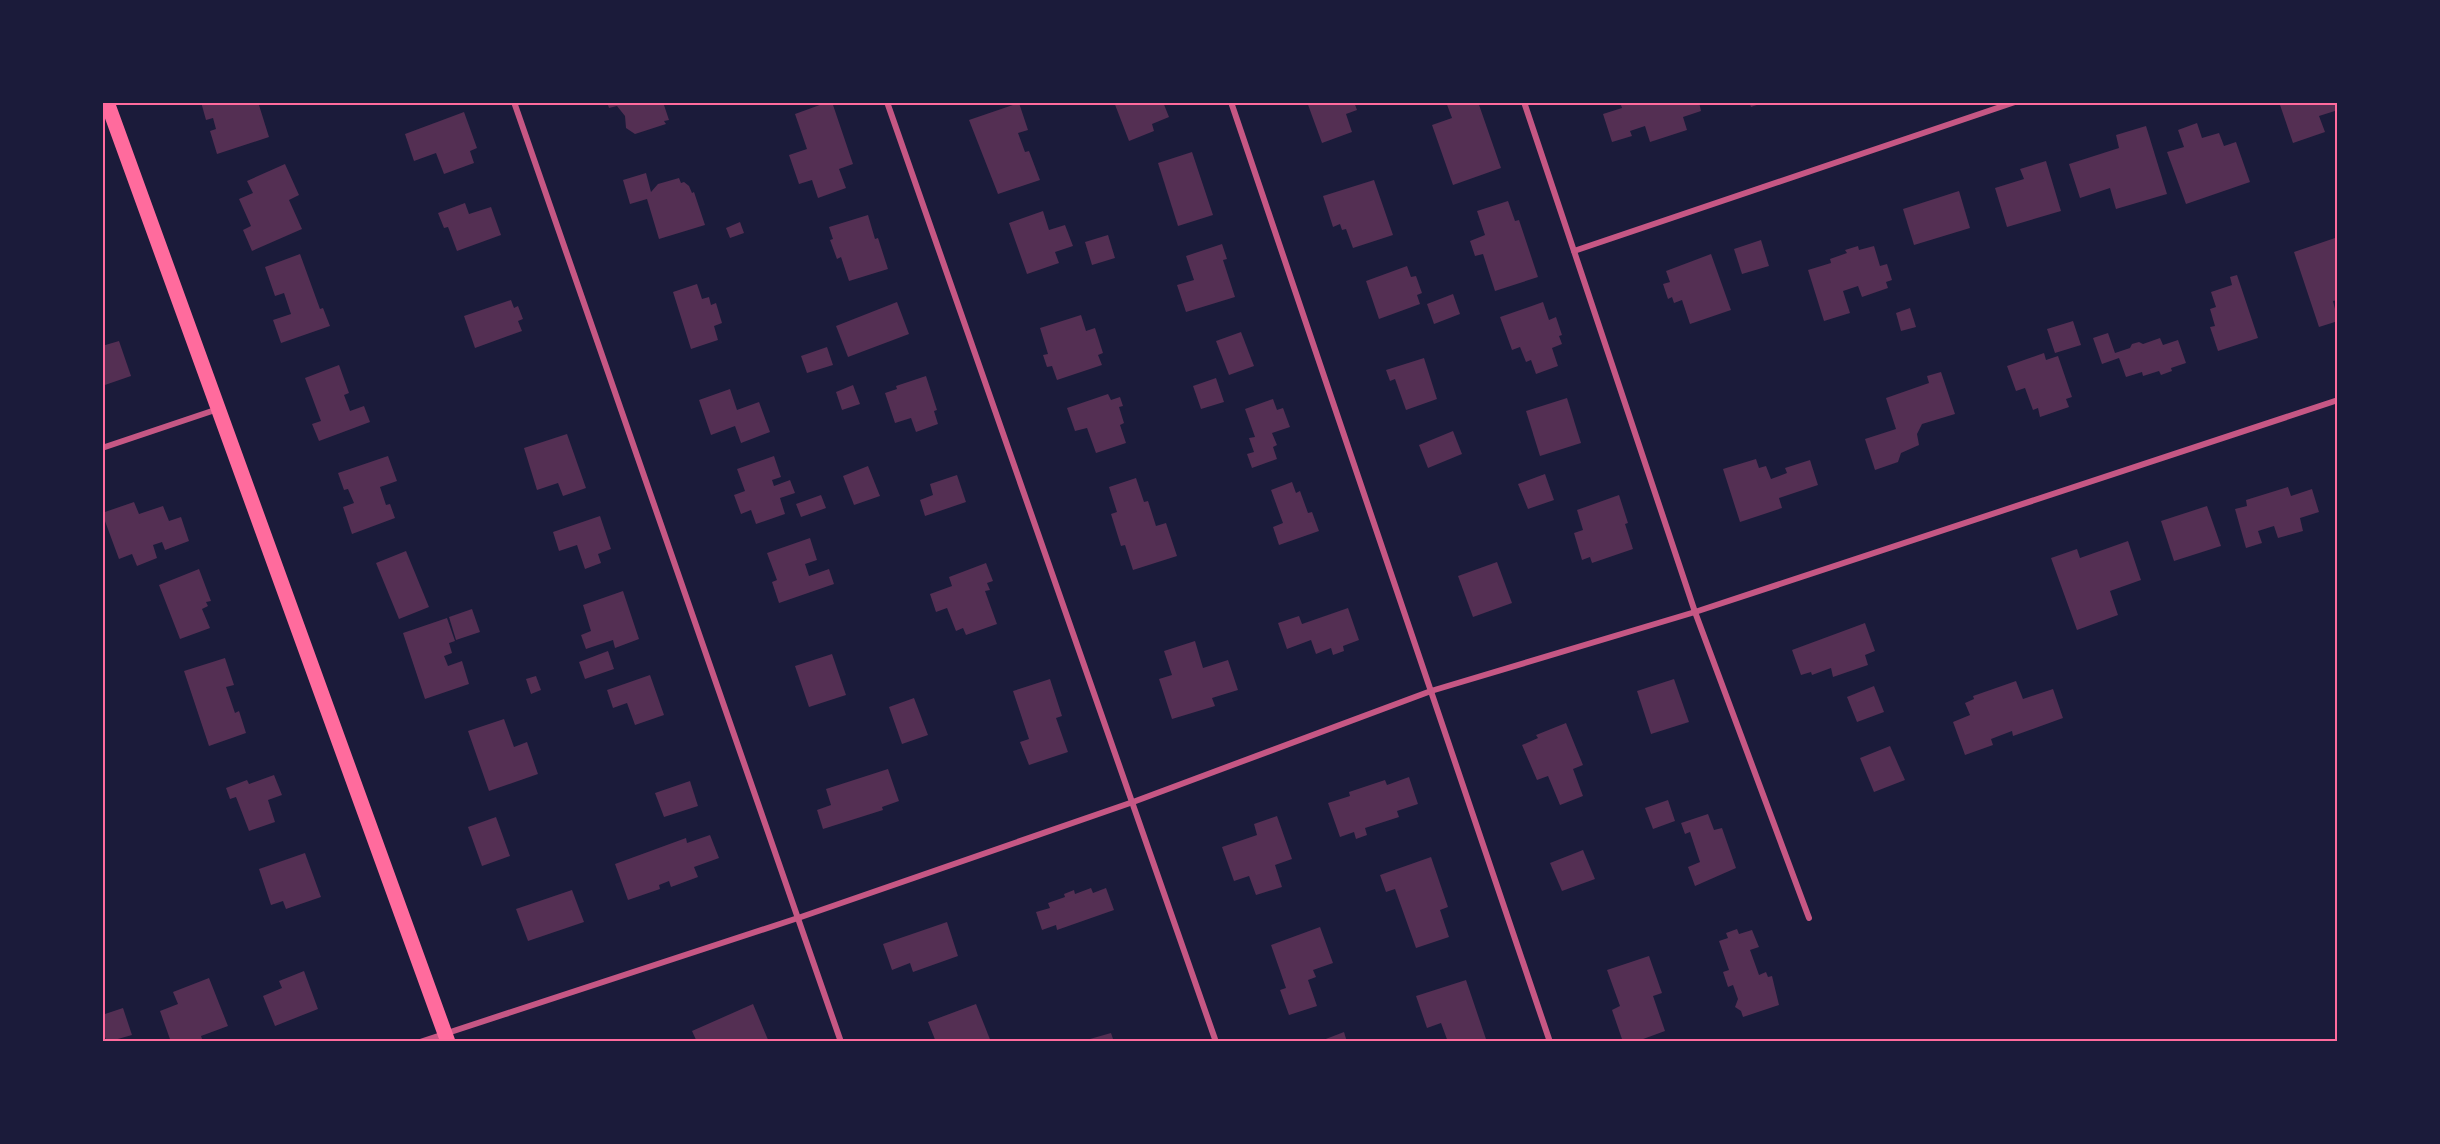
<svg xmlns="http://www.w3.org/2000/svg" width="2440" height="1144" font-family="'Playfair Display',serif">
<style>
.building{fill:#542f53}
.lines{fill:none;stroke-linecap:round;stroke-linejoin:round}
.minor{stroke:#c65784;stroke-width:6}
.primary{stroke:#ff6b9d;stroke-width:15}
.neatline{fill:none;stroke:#ff6b9d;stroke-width:2}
</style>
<rect width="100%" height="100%" fill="#1b1b3a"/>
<g class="building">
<path d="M201,102H258L269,137L217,154L210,131L216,129L213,118L206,120Z"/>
<path d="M607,102H663L669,120L664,121L666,124L635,134L626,128L625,116L617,106L609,108Z"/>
<path d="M828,102H832L853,164L839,169L846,188L818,198L812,180L799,184L789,155L807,149L795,114Z"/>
<path d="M1114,102H1163L1169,117L1152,124L1154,131L1129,141Z"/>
<path d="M1307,102H1354L1357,110L1346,114L1352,132L1322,143Z"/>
<path d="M1446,102H1478L1501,168L1453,185L1432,125L1452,118Z"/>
<path d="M1620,102H1699L1701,111L1683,117L1687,130L1650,142L1645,126L1630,131L1632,136L1612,142L1603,114L1622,108Z"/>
<path d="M1749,102H1765L1751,107Z"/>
<path d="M2279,102H2338V110L2319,116L2325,132L2293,143Z"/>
<path d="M1019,103L1028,130L1018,133L1025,152L1029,151L1040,180L998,194L969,120Z"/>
<path d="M464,112L477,148L470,151L474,163L444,174L436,153L414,161L405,134Z"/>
<path d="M2197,123L2202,138L2219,133L2224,146L2236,142L2250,182L2186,204L2167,152L2184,147L2178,130Z"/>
<path d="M2146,126L2167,194L2116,209L2110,188L2080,198L2069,164L2119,148L2116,135Z"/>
<path d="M1192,152L1213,215L1178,226L1158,163Z"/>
<path d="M2046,161L2061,211L2007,227L1995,188L2024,179L2020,169Z"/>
<path d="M285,164L299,195L289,200L302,229L252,251L243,230L251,226L239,199L253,193L247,181Z"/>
<path d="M646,173L651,192L658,184L679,178L681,183L684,182L689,186L692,193L694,192L705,225L659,239L647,199L630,204L623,180Z"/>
<path d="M1374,180L1393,235L1353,248L1346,229L1342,230L1340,224L1333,227L1323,196Z"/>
<path d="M1959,191L1970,228L1914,245L1903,209Z"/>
<path d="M1508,201L1515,221L1519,220L1538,277L1495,291L1483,254L1475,256L1470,241L1485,235L1477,211Z"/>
<path d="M465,203L469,214L491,207L501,235L457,251L448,227L444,228L438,213Z"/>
<path d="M1043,211L1049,230L1065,225L1073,246L1055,252L1059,263L1027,274L1009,223Z"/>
<path d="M868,215L875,239L878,238L888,269L849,281L841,257L837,259L830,240L833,239L829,227Z"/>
<path d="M740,222L744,233L730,238L726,228Z"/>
<path d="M1108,235L1115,258L1092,265L1085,242Z"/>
<path d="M2335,238L2338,245V300L2333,301L2338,321L2319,327L2294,252Z"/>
<path d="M1761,240L1769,266L1742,274L1734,249Z"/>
<path d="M1222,244L1227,259L1223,260L1235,297L1186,312L1177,285L1194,280L1186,256Z"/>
<path d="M1858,246L1859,250L1874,246L1880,266L1887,264L1892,280L1886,282L1888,288L1862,297L1858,286L1843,291L1850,313L1824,321L1808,270L1831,263L1830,259L1847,253L1845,250Z"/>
<path d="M300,254L320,309L323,308L330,326L281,343L273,320L291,314L284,293L275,296L265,267Z"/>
<path d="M1711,254L1731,310L1690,324L1682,300L1674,303L1672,297L1668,299L1663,284L1670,282L1666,271Z"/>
<path d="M1407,266L1411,277L1416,276L1422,293L1417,295L1420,304L1379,319L1366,281Z"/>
<path d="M2237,275L2258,338L2218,351L2210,327L2215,326L2210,309L2216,307L2211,292L2232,285L2230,277Z"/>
<path d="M697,284L702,299L709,297L711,305L716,303L722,323L714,326L718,340L691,349L673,292Z"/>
<path d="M1453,294L1460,314L1434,324L1427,304Z"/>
<path d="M511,300L514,308L518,306L523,319L518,321L522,331L475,348L464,316Z"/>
<path d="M897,302L909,334L848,357L836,326Z"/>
<path d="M1543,302L1549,320L1556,317L1562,335L1559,336L1562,344L1552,348L1558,366L1536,374L1531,360L1526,362L1520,347L1512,350L1500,317Z"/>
<path d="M1910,308L1916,327L1901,331L1896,313Z"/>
<path d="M1081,315L1086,331L1095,328L1103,353L1098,355L1102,365L1057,380L1052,366L1047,367L1043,355L1048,354L1040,328Z"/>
<path d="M2073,321L2081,345L2055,353L2047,329Z"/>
<path d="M1241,332L1254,366L1229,375L1216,341Z"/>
<path d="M2108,333L2115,353L2130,348L2132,344L2139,342L2143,344L2160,338L2163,345L2178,340L2186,363L2171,368L2172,371L2161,375L2159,371L2143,376L2142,372L2126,377L2119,358L2102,364L2093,338Z"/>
<path d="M119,341L131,376L102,386V346Z"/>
<path d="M827,347L833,365L807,373L801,356Z"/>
<path d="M2044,353L2046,360L2058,356L2072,397L2066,399L2069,407L2040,417L2038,408L2033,410L2025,388L2016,391L2007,366Z"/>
<path d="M1424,358L1437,399L1406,410L1395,379L1390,381L1386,370Z"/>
<path d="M339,365L349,393L344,395L350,411L364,406L370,422L319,441L312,424L321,421L305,378Z"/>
<path d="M1941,372L1955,414L1922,424L1917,434L1919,445L1901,453L1898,462L1875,470L1865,439L1896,429L1886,398L1929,383L1927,376Z"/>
<path d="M926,376L937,410L934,411L938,424L916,432L911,418L895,423L885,393L897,389L896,386Z"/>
<path d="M1216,378L1224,402L1201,409L1193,386Z"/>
<path d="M853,385L860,404L842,410L836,392Z"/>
<path d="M730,389L737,410L759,402L770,432L741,443L735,426L711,435L699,400Z"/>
<path d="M1108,394L1111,400L1120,397L1123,406L1119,407L1124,423L1120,425L1126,443L1096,453L1087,428L1075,431L1067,408Z"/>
<path d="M1567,398L1581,443L1540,456L1526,411Z"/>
<path d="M1273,399L1277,410L1283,408L1290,427L1272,433L1277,445L1273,447L1277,459L1252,468L1247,454L1254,452L1249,438L1255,437L1245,409Z"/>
<path d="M1453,431L1462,454L1428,468L1419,445Z"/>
<path d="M567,434L586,488L563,496L558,483L537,490L524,448Z"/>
<path d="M388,456L397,481L380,487L386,505L390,504L395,518L352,534L343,507L354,503L348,489L344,490L338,473Z"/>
<path d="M774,456L781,477L772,480L774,486L790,480L795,493L780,498L785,514L756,524L751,510L741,514L734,495L745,491L737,469Z"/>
<path d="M1756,459L1759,468L1766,466L1771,479L1787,473L1785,468L1810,460L1818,485L1779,498L1782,508L1740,522L1723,469Z"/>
<path d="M868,466L880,496L854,505L843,476Z"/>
<path d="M1545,474L1554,500L1528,509L1518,484Z"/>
<path d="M957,475L966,502L925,516L920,500L933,495L930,484Z"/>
<path d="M1136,478L1144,502L1148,501L1156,526L1166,523L1177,556L1133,570L1125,545L1121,546L1111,514L1117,512L1109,487Z"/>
<path d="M1292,482L1296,493L1300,491L1308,513L1312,512L1319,531L1279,545L1273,527L1283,523L1271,490Z"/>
<path d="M2288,487L2291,496L2312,489L2319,512L2300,518L2303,531L2278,538L2274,526L2258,531L2262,543L2246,548L2235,509L2247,506L2246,500Z"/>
<path d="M821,495L826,508L801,517L796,504Z"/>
<path d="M1619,495L1628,523L1625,524L1633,549L1592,563L1590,557L1582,560L1574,533L1583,530L1577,510Z"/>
<path d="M134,502L139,514L163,506L169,521L181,517L189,541L165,550L162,542L153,545L157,558L137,566L132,554L119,559L102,513Z"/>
<path d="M2207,506L2221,546L2174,561L2161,521Z"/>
<path d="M600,516L611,549L598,554L601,563L585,569L577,545L559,551L553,532Z"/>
<path d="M810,538L817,560L805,564L809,576L829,569L834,584L779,603L772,582L777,580L767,553Z"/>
<path d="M2128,541L2141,580L2110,591L2118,615L2077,630L2051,558L2077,549L2080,558Z"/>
<path d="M406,551L429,607L399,619L376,563Z"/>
<path d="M1497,562L1512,603L1473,617L1458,576Z"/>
<path d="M986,563L993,581L987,583L990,590L985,591L997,624L966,635L963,628L956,631L947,608L936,612L930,594L952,586L949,577Z"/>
<path d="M199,569L211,601L206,602L208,606L202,609L210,628L180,639L159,585Z"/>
<path d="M623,591L639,639L615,648L613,640L586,649L581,635L591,631L583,605Z"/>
<path d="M1348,608L1359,640L1343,646L1344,651L1333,655L1331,648L1316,654L1311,640L1287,649L1278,623L1299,616L1302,624Z"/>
<path d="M472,609L480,632L456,640L449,617Z"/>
<path d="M447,618L455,641L449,643L452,653L444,656L448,666L462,661L469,684L425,699L403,633Z"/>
<path d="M1865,623L1875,651L1865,655L1868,665L1833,677L1831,668L1812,675L1811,672L1801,675L1792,650Z"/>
<path d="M1195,641L1203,668L1228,660L1238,690L1212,698L1215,706L1172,719L1159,679L1172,675L1164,651Z"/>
<path d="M608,651L614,669L585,679L579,662Z"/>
<path d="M832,654L846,695L809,707L795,666Z"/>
<path d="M225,658L234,685L226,687L235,713L239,711L246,733L209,746L184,671Z"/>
<path d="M650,675L664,715L635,725L627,703L613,708L607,690Z"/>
<path d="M536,676L541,690L531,694L526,679Z"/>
<path d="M1050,679L1062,716L1056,718L1068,752L1029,765L1020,742L1029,739L1013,691Z"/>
<path d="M1674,679L1689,722L1651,734L1637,691Z"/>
<path d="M2016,681L2023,699L2053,689L2063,718L2013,736L2012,731L1991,739L1993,745L1965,755L1953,722L1970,715L1965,703L1974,699L1973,696Z"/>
<path d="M1874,686L1884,712L1857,722L1847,697Z"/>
<path d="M914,698L928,735L902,744L889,707Z"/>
<path d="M504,719L514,747L527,742L538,774L489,791L468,731Z"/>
<path d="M1566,723L1583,765L1573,769L1583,796L1560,805L1548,776L1537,780L1522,745L1538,738L1536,735Z"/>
<path d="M1890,746L1905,780L1874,792L1860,758Z"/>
<path d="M888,769L899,801L882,807L883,810L823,829L817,810L831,805L826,789Z"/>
<path d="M274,775L282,795L268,800L275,822L249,831L236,797L230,799L226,788L247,780L249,784Z"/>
<path d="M1409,777L1418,804L1397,811L1399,817L1365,828L1367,835L1356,839L1354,832L1340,837L1328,803L1350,796L1349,792L1385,780L1387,785Z"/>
<path d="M690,781L698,806L664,817L655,793Z"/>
<path d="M1668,800L1675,821L1653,829L1645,808Z"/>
<path d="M1708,814L1714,830L1722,828L1736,868L1695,886L1688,867L1700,862L1690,832L1685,834L1681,823Z"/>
<path d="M1277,816L1292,859L1275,865L1282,887L1256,895L1249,876L1234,881L1222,847L1257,835L1254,824Z"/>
<path d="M496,817L510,856L482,866L468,827Z"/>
<path d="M710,835L719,858L694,867L698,877L671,887L669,881L659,885L660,889L628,900L615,864L686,838L687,843Z"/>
<path d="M1583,850L1595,879L1562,891L1550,863Z"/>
<path d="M305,853L321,897L286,909L283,901L271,905L259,869Z"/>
<path d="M1431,857L1448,907L1440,910L1449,937L1416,948L1395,889L1386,892L1380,875Z"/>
<path d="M1091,888L1093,893L1106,888L1114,910L1057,930L1056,925L1042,930L1036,912L1050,908L1048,903L1065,897L1064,894L1074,890L1075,894Z"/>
<path d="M572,890L584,922L528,941L516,909Z"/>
<path d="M947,922L958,956L913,972L910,963L892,970L883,944Z"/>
<path d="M1320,927L1333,963L1313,970L1316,977L1308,980L1317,1006L1289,1015L1280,990L1286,988L1271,945Z"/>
<path d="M1737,929L1739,934L1752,930L1759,947L1750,950L1759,975L1766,972L1768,977L1772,976L1779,1005L1743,1017L1741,1011L1735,1007L1738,999L1733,985L1728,987L1723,972L1729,970L1719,941L1728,938L1726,933Z"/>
<path d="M1649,956L1662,993L1653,996L1665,1031L1635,1042H1623L1612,1010L1620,1006L1607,970Z"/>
<path d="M304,971L318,1009L275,1026L263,996L282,988L279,981Z"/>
<path d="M209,978L228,1026L201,1036L203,1042H171L160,1011L178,1004L173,992Z"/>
<path d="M1466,980L1487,1042H1448L1441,1023L1427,1028L1416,996Z"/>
<path d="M753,1004L769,1042H697L692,1031Z"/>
<path d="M976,1004L991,1042H936L928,1022Z"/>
<path d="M123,1008L132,1035L107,1042L105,1037L102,1038V1015Z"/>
<path d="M1344,1032L1347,1042H1318Z"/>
<path d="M1111,1033L1114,1042H1083V1041Z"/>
</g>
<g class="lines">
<g class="minor">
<path d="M514,102L841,1042"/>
<path d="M887,102L1216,1042"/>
<path d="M1231,102L1550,1042"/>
<path d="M1524,102L1695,612L1809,918"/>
<path d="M1574,251L2015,102"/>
<path d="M102,448L218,409"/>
<path d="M420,1042L798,918L1133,802L1431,691L1695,612L2338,400"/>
</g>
<path class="primary" d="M107,102L448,1042"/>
</g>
<rect width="2440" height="1144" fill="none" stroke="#1b1b3a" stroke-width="207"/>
<rect x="104" y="104" width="2232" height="936" class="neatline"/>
</svg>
